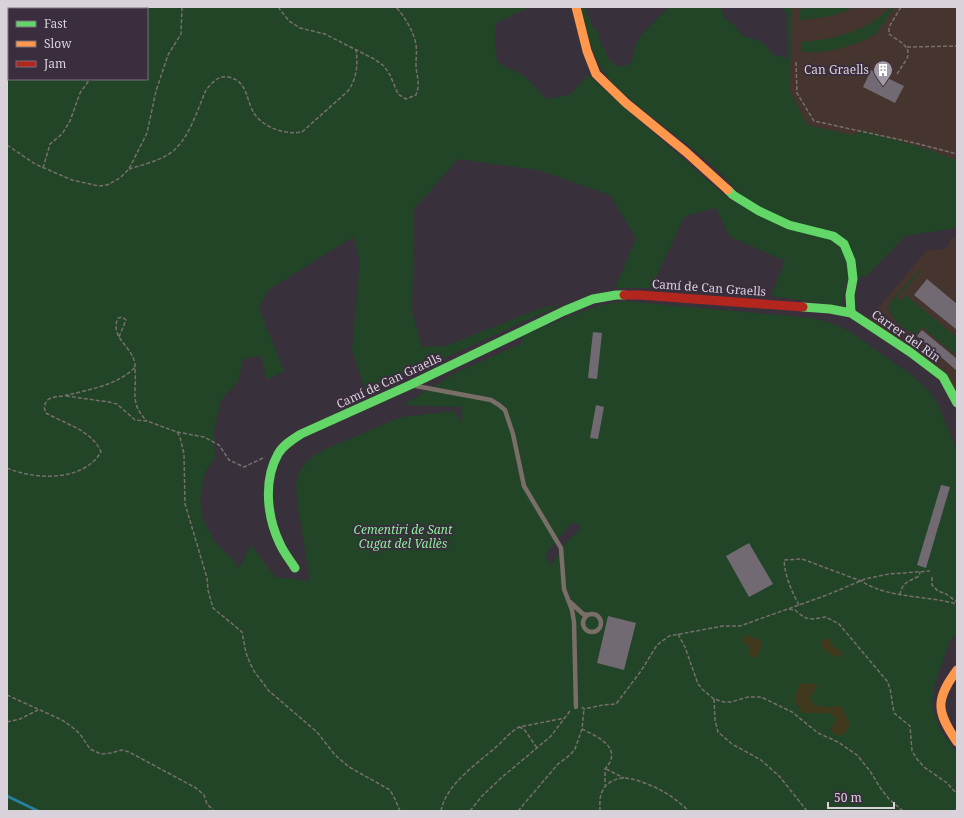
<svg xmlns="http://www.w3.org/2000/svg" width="964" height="818" font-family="'Noto Serif',serif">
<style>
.industrial{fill:#45352e}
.green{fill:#224528;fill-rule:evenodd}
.sand{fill:#41391e}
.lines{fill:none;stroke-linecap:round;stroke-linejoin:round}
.stream{stroke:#2981a0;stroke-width:2.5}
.building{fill:#716a73}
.path{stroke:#786f6d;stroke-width:1.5;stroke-dasharray:4 2;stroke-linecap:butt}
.lane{stroke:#796e68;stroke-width:4.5}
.fast{stroke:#63d668;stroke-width:9}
.slow{stroke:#ff974d;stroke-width:9}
.jam{stroke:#b3261e;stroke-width:9}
.labels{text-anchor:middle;stroke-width:4;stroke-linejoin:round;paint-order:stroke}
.poi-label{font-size:12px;fill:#d9d2db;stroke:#3a2d3d;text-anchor:end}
.street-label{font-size:12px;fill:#d9d2db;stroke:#3a2d3d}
.park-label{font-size:12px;font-style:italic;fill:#8af199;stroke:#3a2d3d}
</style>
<rect width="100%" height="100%" fill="#38303a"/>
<g class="industrial">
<path d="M791,7H957V160L807,125L790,91Z"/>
<path d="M951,238L957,239V403L943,377L866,322L927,250L946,249Z"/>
</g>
<g class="green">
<path d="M7,7H530L496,23L495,42L497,62L526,77L546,99L570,95L588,75L731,201L739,192C714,164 683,141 653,118C635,103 614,88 601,68C590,50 586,27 581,7H585L592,26L599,34L601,45L605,50L607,57L613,64L622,67L631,63L637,42L640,36L669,7H721L724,17L736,27L742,36C758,40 764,41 773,55L788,58L787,15L782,7H791L790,91L807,125L852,135L865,131L933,151L957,160V228L905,236L867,276L848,278L841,306L771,296L785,261L729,236L716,208L685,216L651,288H615L636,238L610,195L538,170L458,159L414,209L412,312L422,347L445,346L544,307L560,305L366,394L352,350L360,260L353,237L268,290L259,308L284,371L267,380L261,356L243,359L238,382L221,400L214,430L215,457L205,472L200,502L204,522L215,542L236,563L238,570L251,545L275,577L310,581L297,501L296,484L299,473L304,465L315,455L328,448L401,417L455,411L462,425L461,407L403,405L457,372L521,344L523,336L570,316L601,305L624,301L812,318L831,323L849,331L913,376L930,392L938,404L957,451V633L950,641L934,686L932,705L936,720L944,735L957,753V811H7ZM9,9H147V79H9ZM571,523L580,524L579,530L565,543L551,567L546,554Z"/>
<path d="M816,7H853C835,17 821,18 800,20V9Z"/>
<path d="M892,7H895L876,34L867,39L843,48L820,52H801V42C823,40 847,36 867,25C876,20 884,13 892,7Z"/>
<path d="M919,270L921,271L897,298L901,301L906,295L957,338V356L922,327L915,335C903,328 889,320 889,304Z"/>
</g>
<g class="sand">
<path d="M749,635L755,639H761L762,644L757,657H749V647L744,643L743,636Z"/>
<path d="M824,639H829L833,646L843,652L839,657L833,656L821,647V641Z"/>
<path d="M813,683L817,687L810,697L813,705L826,707L842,706L850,725L844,735H835L830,729L837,719L829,713H803L794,701L799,684Z"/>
</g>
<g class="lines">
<path class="stream" d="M7,796L38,811"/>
</g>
<g class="building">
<path d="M871,70L904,86L895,103L863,87Z"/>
<path d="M927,279L957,304V330L914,295Z"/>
<path d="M922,330L957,359V371L917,336Z"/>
<path d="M593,332L602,333L597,379L588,378Z"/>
<path d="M596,405L604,407L598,439L590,438Z"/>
<path d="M941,485L950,487L926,568L917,565Z"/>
<path d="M749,543L773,584L749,597L726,556Z"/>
<path d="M608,616L636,623L624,670L597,663Z"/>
</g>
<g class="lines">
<g class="path">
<path d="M7,7L9,10"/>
<path d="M278,7L289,21L300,28L325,34L374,59L384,66L390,75L398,94L406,99L416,95C421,81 416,77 416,64C416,58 417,52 416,45C414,32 405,17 396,7"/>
<path d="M450,7H454"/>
<path d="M141,9L142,7"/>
<path d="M907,47L957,46"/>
<path d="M796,62L797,93L814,121L915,143L957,154"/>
<path d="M897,74C900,69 903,65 906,60C914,47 898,41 889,34V27L901,7"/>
<path d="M7,145L35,164L72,180L99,186L107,185L120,178L129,169L147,133L156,91L168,55L181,34L182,7"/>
<path d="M43,168L50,144L62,134L70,121L80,93L90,79"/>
<path d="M129,169C142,165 158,161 169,154C188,142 197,111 206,90C212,83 218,75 228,77C250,81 245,104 257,117C267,129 288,135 302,132L348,91C357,78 358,65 356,49"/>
<path d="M119,337L126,320L122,317L118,318C110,336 129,345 134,360C135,362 135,366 135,369C137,392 129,403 147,421"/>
<path d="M66,396L109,402L117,404L135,420L147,421L177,432L180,437L184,454L185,504L207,578L208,590L213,608L242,632L246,653L250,663L254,671L269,691L317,732L335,755L349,767L390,790L395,799L400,811"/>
<path d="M177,432L204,437L219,445L229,460L244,467L265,457"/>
<path d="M7,468C35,480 83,482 101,452C92,430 65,424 46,413L44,407C45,404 46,401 49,399C54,396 61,397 67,395C89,390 120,384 135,367"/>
<path d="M932,577V585L938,591L946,594L957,602"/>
<path d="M900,595C902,582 908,582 919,576L920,572"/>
<path d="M799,605C791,590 785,576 784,560L802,559L861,581C889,599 926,595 957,604"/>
<path d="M789,609L795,610L801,615L806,618L813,619L826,617L839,624L887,681L890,688L894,713L910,726L912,751L917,759L924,767L947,783L957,794"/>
<path d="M678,634L685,647L698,684L703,690L714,699L724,702H731L748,697H761L792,712L818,733L838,742L857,755L870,771L881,789L889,799L903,811"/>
<path d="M7,695L62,720L72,727L80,734L90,749L101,754L111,753L122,750L129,752L196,788L204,795L207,804L214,811"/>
<path d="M714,699L715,720L718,732L732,744L761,760L780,777L807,811"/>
<path d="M582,707L584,709L603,705L616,704L641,671L657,645L669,636L723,626H740L827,595L865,579L889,574L930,571"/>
<path d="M7,722L20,719L38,710"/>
<path d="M519,727L524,729L537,748"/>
<path d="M582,729C598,737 624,748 605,769V785"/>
<path d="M606,769L624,778"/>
<path d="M441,811C446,784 477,764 496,747C504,740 510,732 519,727L565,718"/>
<path d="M470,811L482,796L500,779L551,736L570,711"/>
<path d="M518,811L558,764L570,755L575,749L582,729L584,709"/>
<path d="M600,811C600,804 599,796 603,790C606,783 616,778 623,778C632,777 656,787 664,792C673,797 681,804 689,811"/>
<path d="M956,811L957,807"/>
</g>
<g class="lane">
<path d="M416,386L491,400L499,405L505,410L513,434L524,486L561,548L564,589L572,610L574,622L576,707"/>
<path d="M570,602L583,614L587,615"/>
<circle cx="592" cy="623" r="9"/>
</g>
<g class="fast">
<path d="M728,190L733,195L759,211L789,225L833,236L844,244L851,261L853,279L850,295L851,313"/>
<path d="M803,307L830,309L851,313L910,352L943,377L957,403"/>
<path d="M295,568C290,560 284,553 280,544C267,517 263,481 278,454C283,445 293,439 301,434L410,385L564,311L593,299L616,295H624"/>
</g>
<g class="slow">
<path d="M576,7L587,51L596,74L626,103L686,152L728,190"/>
<path d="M957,670C935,700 936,711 957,742"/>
</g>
<path class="jam" d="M624,295H640L803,307"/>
</g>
<defs>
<g id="building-pin" transform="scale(1)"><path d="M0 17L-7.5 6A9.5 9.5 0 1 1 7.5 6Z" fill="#a199a3" stroke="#3a2d3d"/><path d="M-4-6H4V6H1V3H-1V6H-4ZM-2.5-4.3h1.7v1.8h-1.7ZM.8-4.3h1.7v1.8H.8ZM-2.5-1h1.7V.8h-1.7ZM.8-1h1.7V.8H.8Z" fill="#fff"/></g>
</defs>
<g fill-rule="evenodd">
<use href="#building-pin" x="883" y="70"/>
</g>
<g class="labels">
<g class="poi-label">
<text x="869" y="74">Can Graells</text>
</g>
<g class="street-label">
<text transform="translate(709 288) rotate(4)" y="4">Camí de Can Graells</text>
<text transform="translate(906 336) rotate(35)" y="4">Carrer del Rin</text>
<text transform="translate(389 381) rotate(-25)" y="4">Camí de Can Graells</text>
</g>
<g class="park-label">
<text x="403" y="534">Cementiri de Sant<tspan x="403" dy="14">Cugat del Vallès</tspan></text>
</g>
</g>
<rect width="964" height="818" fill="none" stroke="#d9d2db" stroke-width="16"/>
<rect x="8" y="8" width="140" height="72" fill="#3a2d3d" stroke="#7a6f7c"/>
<rect x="16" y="21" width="20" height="6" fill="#63d668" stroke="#7a6f7c"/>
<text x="44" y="28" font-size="12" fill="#d9d2db">Fast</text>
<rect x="16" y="41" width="20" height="6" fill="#ff974d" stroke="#7a6f7c"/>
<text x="44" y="48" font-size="12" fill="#d9d2db">Slow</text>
<rect x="16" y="61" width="20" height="6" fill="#b3261e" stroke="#7a6f7c"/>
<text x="44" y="68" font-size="12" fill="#d9d2db">Jam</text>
<path d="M828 802v6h66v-6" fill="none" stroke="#d9d2db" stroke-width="2"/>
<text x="834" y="802" font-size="12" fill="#d9d2db" stroke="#3a2d3d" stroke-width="3" paint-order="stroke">50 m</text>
</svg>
